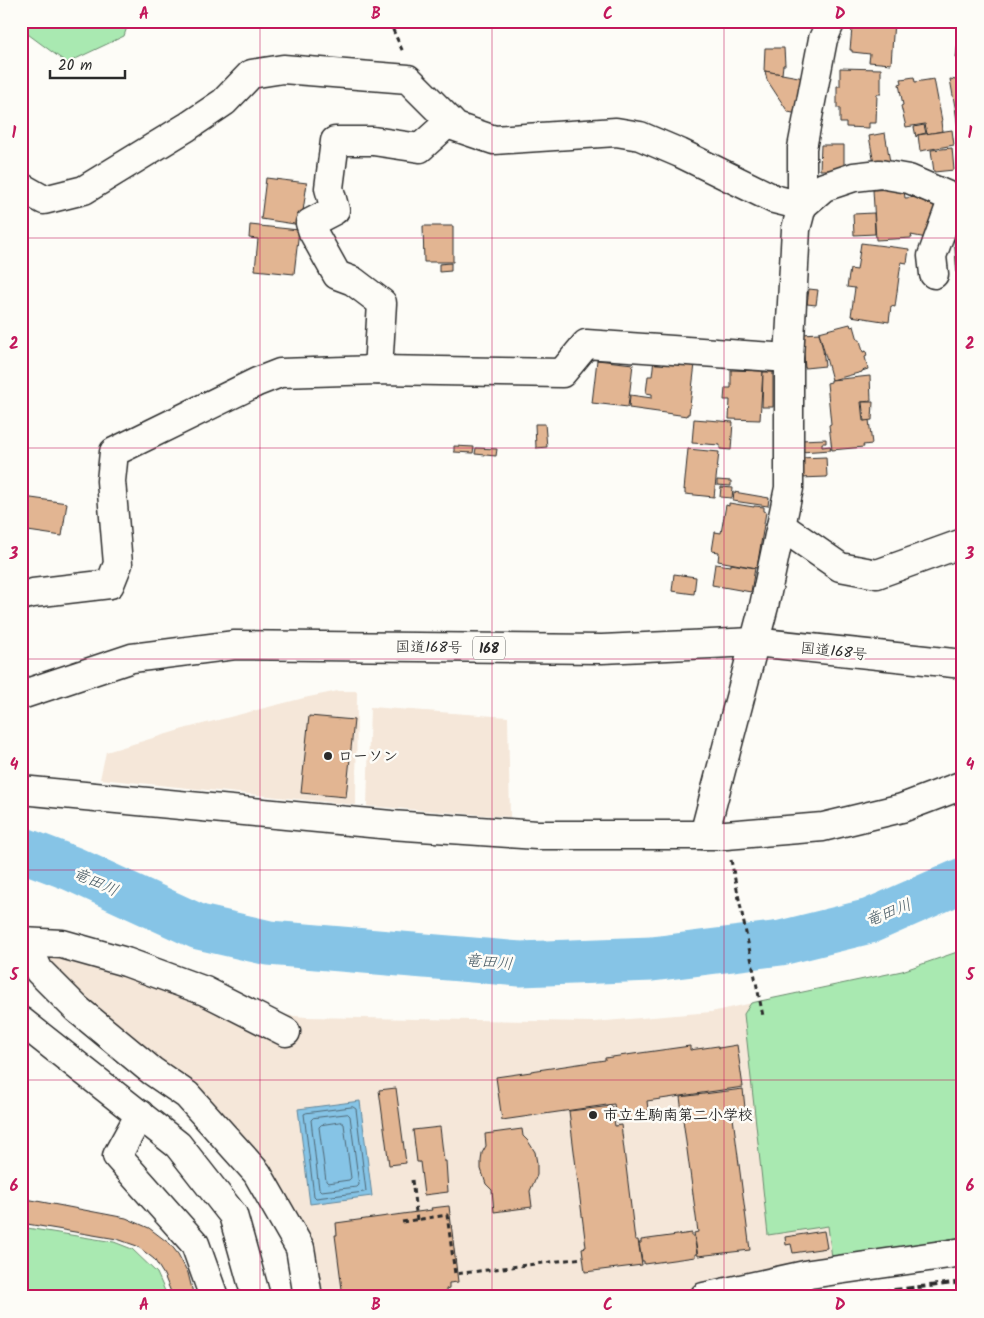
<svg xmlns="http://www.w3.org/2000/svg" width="984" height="1318" font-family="Kalam,'Klee One',sans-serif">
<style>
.built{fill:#f5e7d9}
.green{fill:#a9e9b1;stroke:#6a8a6e}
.water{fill:#86c4e6;stroke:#62879b}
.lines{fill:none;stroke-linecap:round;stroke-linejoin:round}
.shore{stroke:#4f6876;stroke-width:1}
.river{stroke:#86c4e6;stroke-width:45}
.building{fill:#e2b592;stroke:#2b2b2b}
.minor-casing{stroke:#2b2b2b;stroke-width:31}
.highway-casing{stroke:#2b2b2b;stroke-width:31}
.path{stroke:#2b2b2b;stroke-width:3;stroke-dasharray:5 4;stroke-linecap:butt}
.minor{stroke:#fdfcf7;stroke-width:28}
.highway{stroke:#fdfcf7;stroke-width:28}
.rail{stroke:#2b2b2b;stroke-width:4;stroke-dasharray:8 4;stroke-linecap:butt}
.grid{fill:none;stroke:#c2185b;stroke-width:1;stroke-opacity:0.55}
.poi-dot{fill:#2b2b2b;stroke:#fdfcf7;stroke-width:2}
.labels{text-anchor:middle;stroke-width:5;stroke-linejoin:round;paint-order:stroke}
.shield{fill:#fdfcf7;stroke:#6a6a68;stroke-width:1}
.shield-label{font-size:14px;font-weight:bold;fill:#2b2b2b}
.street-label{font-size:15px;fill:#2b2b2b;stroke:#fdfcf7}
.poi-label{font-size:15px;font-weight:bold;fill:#2b2b2b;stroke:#fdfcf7;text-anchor:start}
.water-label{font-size:16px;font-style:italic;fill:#465963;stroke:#fdfcf7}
.neatline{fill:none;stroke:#c2185b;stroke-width:2}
.grid-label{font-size:16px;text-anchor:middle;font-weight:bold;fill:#c2185b}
</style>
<rect width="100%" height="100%" fill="#fdfcf7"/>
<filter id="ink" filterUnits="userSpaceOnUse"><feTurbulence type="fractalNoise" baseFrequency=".02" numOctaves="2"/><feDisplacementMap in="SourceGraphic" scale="10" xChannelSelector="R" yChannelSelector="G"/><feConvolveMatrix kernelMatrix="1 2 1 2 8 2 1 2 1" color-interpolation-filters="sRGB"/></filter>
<g filter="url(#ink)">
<g class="built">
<path d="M338,691H357L356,805L100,779L106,752L187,728L304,698Z"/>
<path d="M370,707L508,717L510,817L367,806Z"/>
<path d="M42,932L141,954L285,1015L306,1017L594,1022L711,1012L902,971L963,950L832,1258L749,1273L662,1297H321L276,1186L253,1148L195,1082L158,1058L116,1023L51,966Z"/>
</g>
<g class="green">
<path d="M21,21H129L124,36L67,63L21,29Z"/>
<path d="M963,950V1237L832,1258L828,1226L768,1235L744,1014L751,1003L902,971Z"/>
<path d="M21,1227L114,1242L132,1249L157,1273L165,1291L166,1297H21Z"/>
</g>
<path class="water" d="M360,1101L372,1196L310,1204L298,1109Z"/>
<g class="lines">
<g class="shore">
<path d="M353,1107L356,1109L366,1191L364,1192L316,1198L314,1196L304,1114L306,1113Z"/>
<path d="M348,1114L350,1116L359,1185L357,1187L321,1191L319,1189L311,1120L313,1118Z"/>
<path d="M341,1122L344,1124L351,1178L349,1180L328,1183L326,1181L319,1127L321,1125Z"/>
</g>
<path class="river" d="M21,849L73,869L199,927L269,943L520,964L652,959L781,943L870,921L963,880"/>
</g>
<g class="building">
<path d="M858,21H894L891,64L869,62L870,54L852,52V50H850L852,28H857Z"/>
<path d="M960,23H963V59L956,58Z"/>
<path d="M765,48H784L785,65H783L782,74L764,71Z"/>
<path d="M840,68L881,69V94H877L876,123H869V128L846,127V123H840V108H837V86H840Z"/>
<path d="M765,71L804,78L798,114L788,112L767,80Z"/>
<path d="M914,77L915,82L934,79L942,121H941L942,131L927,134L925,124L906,127L901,106L903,105L899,84L902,83L901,79Z"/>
<path d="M950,79L963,81V165L955,107Z"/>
<path d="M924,125L926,133L917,135V136L916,137L914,127Z"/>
<path d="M952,130L954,145L920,151L918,135Z"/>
<path d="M885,133L890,162L874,164L869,136Z"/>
<path d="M821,145H844V170H820Z"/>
<path d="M952,148L954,170L934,172L931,150Z"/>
<path d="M266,178L307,183L301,225L261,219Z"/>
<path d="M894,189L895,191H904L905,198L919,197V200L943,205L932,239L911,235L912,238L876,240L873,190Z"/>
<path d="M874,213L875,234L854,235L853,214Z"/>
<path d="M250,225L299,230L294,274L255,270L258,239L249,238Z"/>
<path d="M423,226H453V262H424Z"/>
<path d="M963,234V276L957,277L954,235Z"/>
<path d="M861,243L909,249L907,263L901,262L895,307L891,306L889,322L851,316L855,288L847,287L850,269L857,270Z"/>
<path d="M451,263V271L439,272V264Z"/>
<path d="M809,289L818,290L816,305L807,304Z"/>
<path d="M850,324L851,327L854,326L858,340H860L863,352L866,351L867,356L865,357L868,369L862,371V372L832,380L819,332Z"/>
<path d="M819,333L823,350L825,366L805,368L802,334Z"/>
<path d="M654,359L695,364L689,414H687V416L629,408L630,395L652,398V394L646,393L648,376H652Z"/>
<path d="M597,360L633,364L628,407L592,403Z"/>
<path d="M731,370L763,371L760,420L729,419L730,400H724L725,388H731Z"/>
<path d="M763,372H773V407H762Z"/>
<path d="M870,376L871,401L861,402L863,421L869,420L872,444L863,445L864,447L832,450L829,425L831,424L827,383L831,382V380Z"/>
<path d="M862,402H873L872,420L864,421Z"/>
<path d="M694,419L733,422L731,450L720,449V445L692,443Z"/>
<path d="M535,424H545L547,447L536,448Z"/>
<path d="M826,439V443H822V447L830,446L831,450L801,452L800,440Z"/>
<path d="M454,446L474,447L473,453L454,452Z"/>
<path d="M476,448L497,449L496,456L475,454Z"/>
<path d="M688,449L719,452L714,497L685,494V489L684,490Z"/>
<path d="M826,457L827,477L800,478L799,458Z"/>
<path d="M717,480L731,481V486L717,485Z"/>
<path d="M721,487L733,488L732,498L720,497Z"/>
<path d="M734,492L769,498L768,506L733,501Z"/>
<path d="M24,497L67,503L62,536L21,530V517Z"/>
<path d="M729,503L754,507V506L764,507V511L766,512L757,568L718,561L719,552L712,551L715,532L721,533L726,505L729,506Z"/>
<path d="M715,564L731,566V564L755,568L751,592L712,585Z"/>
<path d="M674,574L696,577L694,594L672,591Z"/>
<path d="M309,716L354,720L346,797L301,793Z"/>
<path d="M737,1045L743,1087L647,1101L649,1118L617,1123L614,1104L502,1120L496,1077L531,1072V1071L605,1060V1058L690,1046V1050L718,1046L719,1048Z"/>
<path d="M396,1088L406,1163L389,1165L379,1090Z"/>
<path d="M743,1089L745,1108L732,1110L750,1250L698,1256L694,1233L698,1232L680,1097Z"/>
<path d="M612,1106L615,1126L621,1125L635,1240H638L642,1265L585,1272L582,1248L586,1247L569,1111Z"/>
<path d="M440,1127L444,1161H446L448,1192L424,1195L420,1162H417L413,1130Z"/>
<path d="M522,1129L523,1136L528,1141L535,1152L537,1163V1175L530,1191L532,1207L494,1212L492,1190L486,1184L481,1169V1161L482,1153L486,1146L485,1134Z"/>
<path d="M21,1198L126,1218L149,1228L170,1244L178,1254L188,1273L194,1297H173L164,1275L154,1259L137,1246L117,1239L21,1223Z"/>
<path d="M449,1206L458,1282L449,1283V1288L446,1289L447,1297H343L335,1235H337L336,1223L432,1210L431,1208Z"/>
<path d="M824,1231L827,1248L793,1253L791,1244L786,1245L785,1237Z"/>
<path d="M692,1233V1236H694L697,1254H695V1257L644,1264V1261H642L639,1243H641V1240Z"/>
</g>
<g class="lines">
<g class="minor-casing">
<g id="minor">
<path d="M21,187L44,200L84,190L187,127L224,102L251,74L283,69L408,79L456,127L494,140L616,132L640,136L680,153L774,199L802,206"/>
<path d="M802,206L824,187L854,177L880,174L909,179L953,198L963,195"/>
<path d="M934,274L932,256L953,198"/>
<path d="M378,370L382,303L353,281L337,275L313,232L310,223L335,210L329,188L335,141H373L420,148L450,121"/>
<path d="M781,526L840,567L877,574L963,543"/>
<path d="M21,596L33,593L110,584L118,564L111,481L114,452L257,382L280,373L378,370L562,373L586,344L789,358"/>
<path d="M21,790L391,825L537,835H726L823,827L902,808L963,785"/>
<path d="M704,835L764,606L789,488V358L796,229L802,206V148L823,39L831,21"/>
<path d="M25,941L39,971L77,1009L152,1071L187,1095L257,1173L300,1248L308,1297"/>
<path d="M21,942L62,944L126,962L205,991L286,1032"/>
<path d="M21,1021L178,1145L233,1215L256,1297"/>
<path d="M140,1114L117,1156L195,1244L214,1297"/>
<path d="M704,1297L810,1274L963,1252"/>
</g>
</g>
<g class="highway-casing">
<path id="highway" d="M21,695L132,658L235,645L602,649L754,642L963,664"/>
</g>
<g class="path">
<path d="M389,21L403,52"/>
<path d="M478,21L482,24L503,21"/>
<path d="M731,860L763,1016"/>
<path d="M412,1180L417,1220"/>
<path d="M402,1222L447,1215L455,1274L583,1258"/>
</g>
<use href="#minor" class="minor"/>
<use href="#highway" class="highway"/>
<path class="rail" d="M834,1297L963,1282"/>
</g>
</g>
<path class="grid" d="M260,21V1297M492,21V1297M724,21V1297M21,238H963M21,448H963M21,659H963M21,870H963M21,1080H963"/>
<g class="poi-dot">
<circle cx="328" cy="756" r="5"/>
<circle cx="593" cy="1115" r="5"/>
</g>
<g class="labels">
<rect class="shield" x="473" y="636.5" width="32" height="23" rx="4"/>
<g class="shield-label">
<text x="489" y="653">168</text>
</g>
<g class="street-label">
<text transform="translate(429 647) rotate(1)" y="5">国道168号</text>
<text transform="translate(834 651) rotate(6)" y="5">国道168号</text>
</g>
<g class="poi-label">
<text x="338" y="761">ローソン</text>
<text x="603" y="1120">市立生駒南第二小学校</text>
</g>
<g class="water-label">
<text transform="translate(96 881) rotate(24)" y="6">竜田川</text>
<text transform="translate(888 912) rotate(-22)" y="6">竜田川</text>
<text transform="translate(489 961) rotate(5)" y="6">竜田川</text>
</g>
</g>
<rect width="984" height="1318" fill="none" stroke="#fdfcf7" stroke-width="55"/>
<path d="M50 70v8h75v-8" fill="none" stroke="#2b2b2b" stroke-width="2.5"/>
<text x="58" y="70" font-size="15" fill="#2b2b2b" stroke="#fdfcf7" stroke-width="4" paint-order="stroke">20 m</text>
<rect x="28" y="28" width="928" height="1262" class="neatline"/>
<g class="grid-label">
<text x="144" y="19">A</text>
<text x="376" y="19">B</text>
<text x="608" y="19">C</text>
<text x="840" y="19">D</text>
<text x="14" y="138">1</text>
<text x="970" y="138">1</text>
<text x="14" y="349">2</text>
<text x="970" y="349">2</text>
<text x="14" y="559">3</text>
<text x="970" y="559">3</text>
<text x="14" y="770">4</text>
<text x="970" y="770">4</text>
<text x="14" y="980">5</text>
<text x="970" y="980">5</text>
<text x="14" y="1191">6</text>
<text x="970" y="1191">6</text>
<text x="144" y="1310">A</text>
<text x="376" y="1310">B</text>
<text x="608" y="1310">C</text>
<text x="840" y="1310">D</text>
</g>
</svg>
